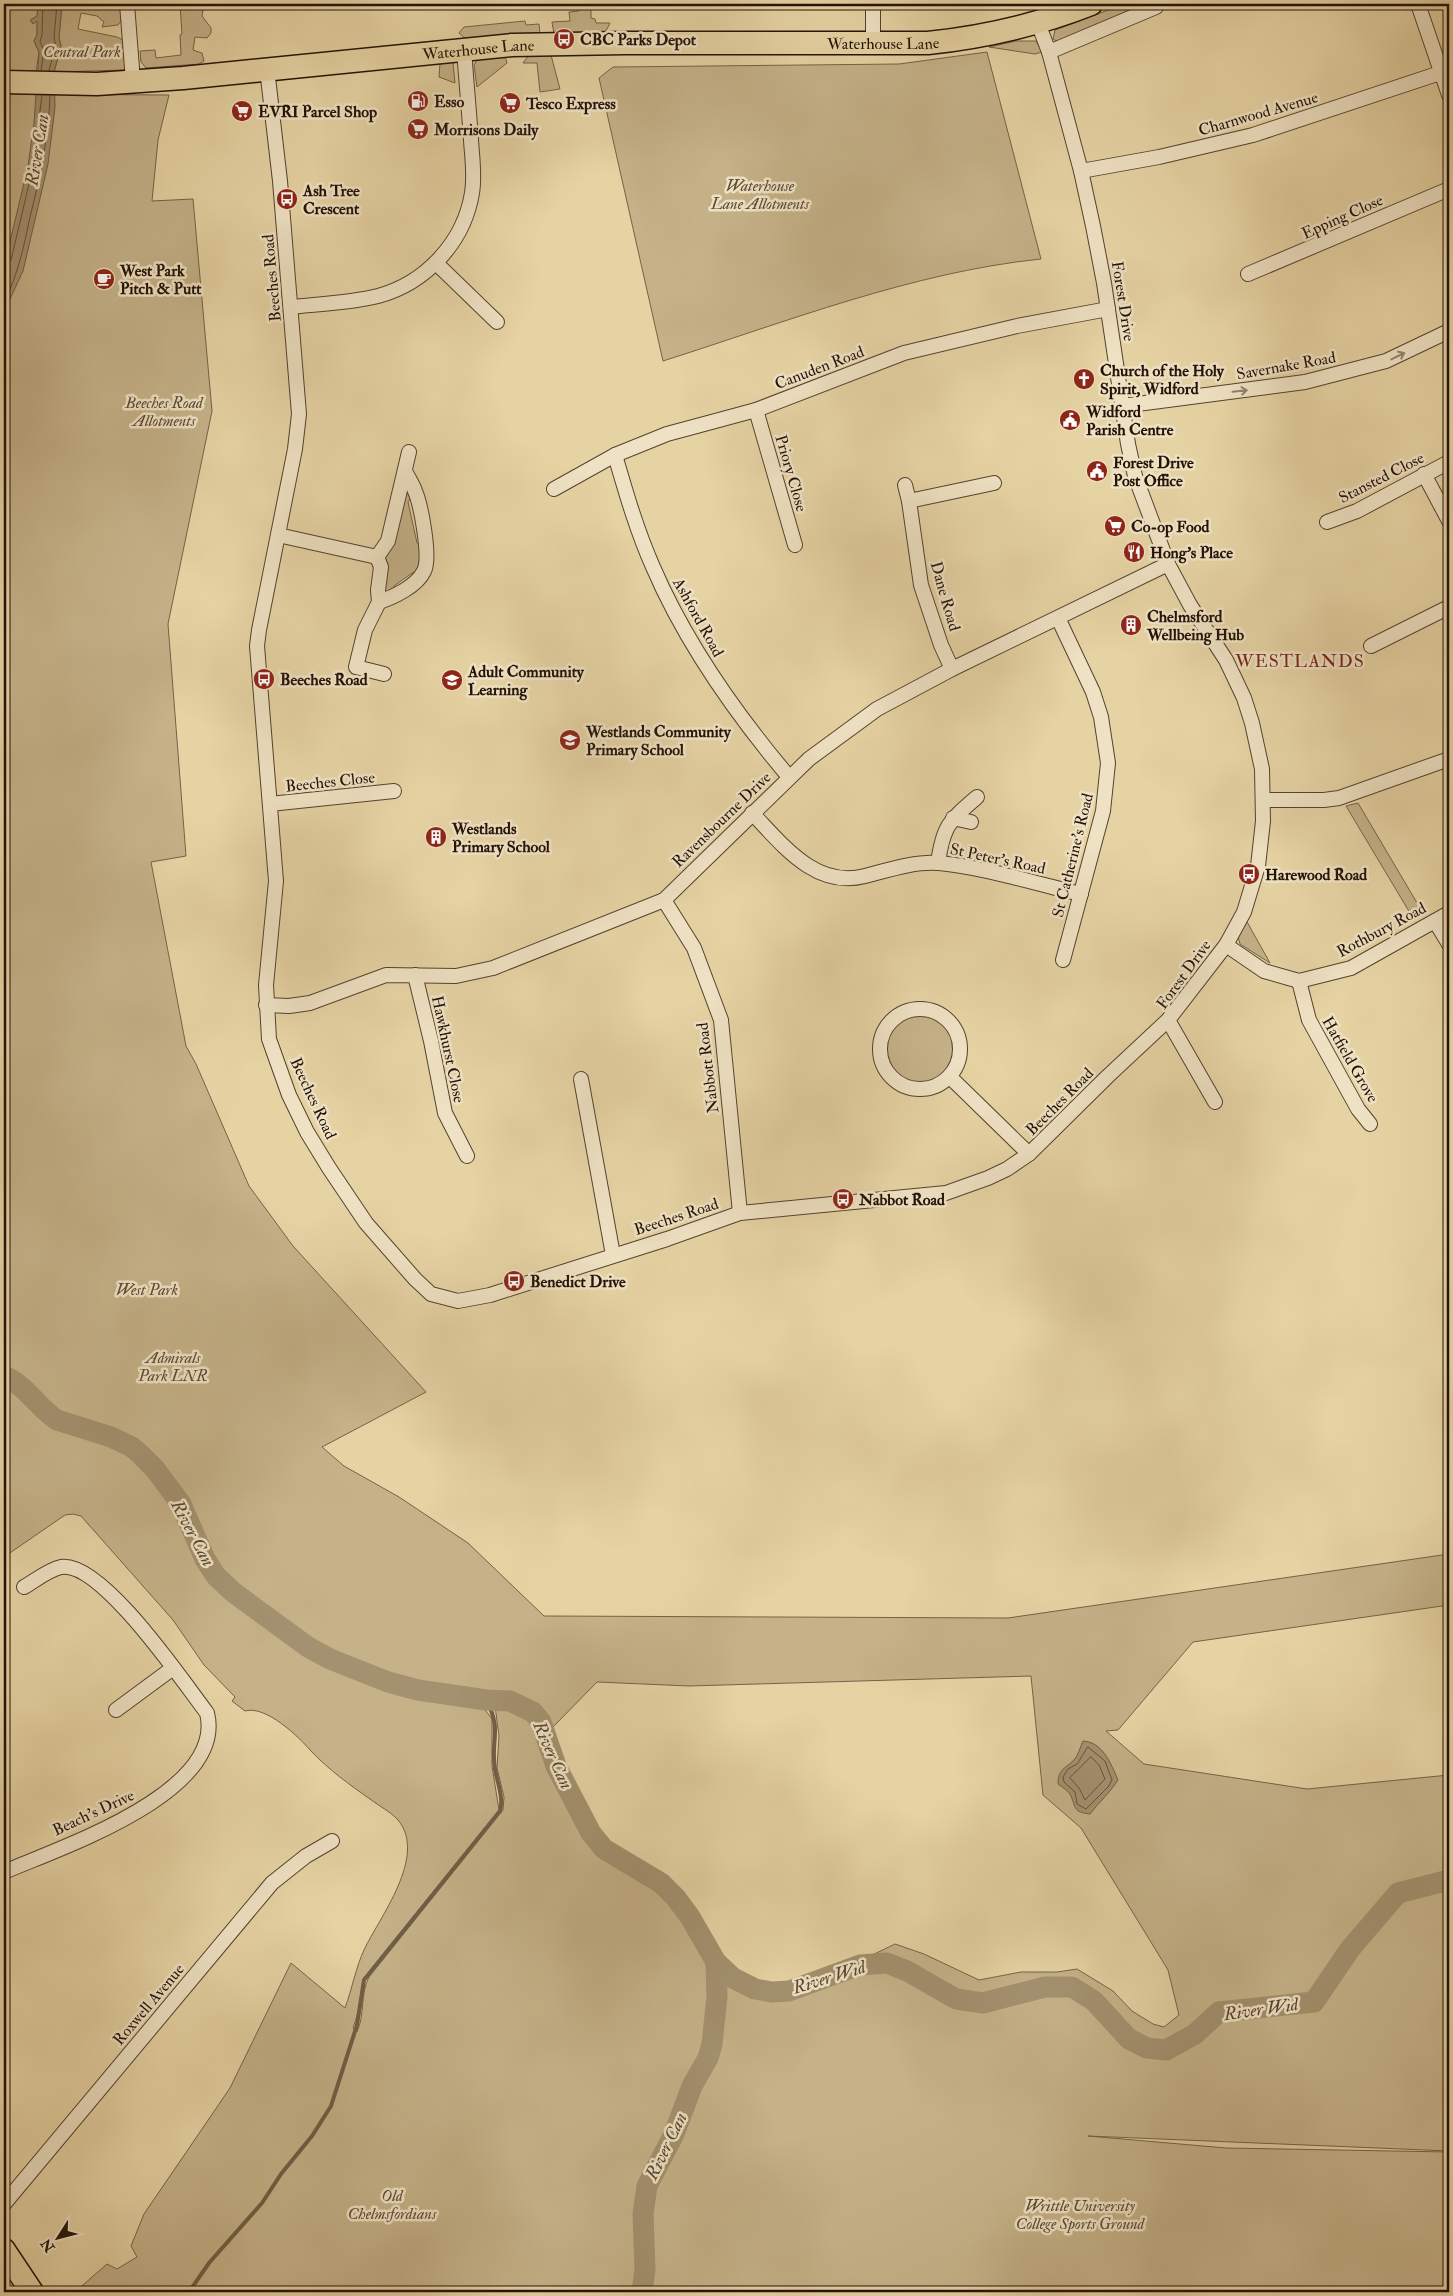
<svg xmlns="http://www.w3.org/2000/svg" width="1453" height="2296" font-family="'IM FELL Double Pica',serif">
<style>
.green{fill:#c5b289;stroke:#746248;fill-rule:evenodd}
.water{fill:#a3916f;stroke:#6f5e45}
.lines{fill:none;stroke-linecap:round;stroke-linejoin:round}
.shore{stroke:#62523b;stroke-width:1}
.stream{stroke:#6f5e45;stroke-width:4}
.river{stroke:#a3916f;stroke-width:21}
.street-casing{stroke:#53422e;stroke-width:16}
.primary-casing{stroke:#221207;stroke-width:25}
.street{stroke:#efe2c4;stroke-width:14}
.primary{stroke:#e6d3a4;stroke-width:22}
.oneway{stroke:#93846f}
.labels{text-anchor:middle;stroke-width:5;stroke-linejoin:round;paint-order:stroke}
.poi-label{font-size:16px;font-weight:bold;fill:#221207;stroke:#efe2c4;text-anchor:start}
.street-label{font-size:16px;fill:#221207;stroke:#efe2c4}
.park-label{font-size:16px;font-style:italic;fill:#5b4a34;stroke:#efe2c4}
.water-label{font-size:18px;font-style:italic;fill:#564531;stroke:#efe2c4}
.neighbourhood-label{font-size:18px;letter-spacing:1px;fill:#7a1f14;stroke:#efe2c4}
</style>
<rect width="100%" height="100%" fill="#e6d3a4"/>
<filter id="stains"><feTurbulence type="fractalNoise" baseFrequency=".004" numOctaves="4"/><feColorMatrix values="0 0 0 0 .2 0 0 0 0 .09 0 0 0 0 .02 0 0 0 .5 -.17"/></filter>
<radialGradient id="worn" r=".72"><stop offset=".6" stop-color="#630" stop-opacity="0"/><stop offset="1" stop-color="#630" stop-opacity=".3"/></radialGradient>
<g class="green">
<path d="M4,4H38L37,35L34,41L39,52L36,72L4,71Z"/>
<path d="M62,4H123V18L118,25L102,27L104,22L97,16L81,13L78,29L117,37L123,40L127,65L124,70L54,72L61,46L59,38Z"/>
<path d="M180,4H204L202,16L211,28V33L207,38L195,37L193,50L202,53L204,61L199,64L146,68L141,62L140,51L155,50L156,58L181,55L180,35L182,34Z"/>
<path d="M578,4H591V18L595,19L596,23H610L607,29L602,34H554L552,22L570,21L569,12L579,11Z"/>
<path d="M1124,4H1147L1060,43L1053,39L1055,30Z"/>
<path d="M525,21L526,25L539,24L540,34L466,39L459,33L464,27Z"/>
<path d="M1016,41H1036L1042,52L1035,54L989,47Z"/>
<path d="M987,52L1041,259C913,272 786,322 663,361L599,78L613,67L899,64Z"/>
<path d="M529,55H551L560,89L540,92L537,63H523Z"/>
<path d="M505,56L507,63L477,87L474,65L478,58Z"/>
<path d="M453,62L455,83L439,77L440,63Z"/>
<path d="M4,94L169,95L158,140L152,201L193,199L212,411L168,624L186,856L151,862L186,1046L196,1064L249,1186L293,1246L426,1392L322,1447L344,1466L399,1497L468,1543L544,1616L1008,1618L1449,1554V1605L1193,1642L1118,1730L1106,1731L1144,1764L1307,1789L1449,1775V2151L1088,2136L1226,2148L1449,2152V2292H75L107,2264L117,2269L137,2257L131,2246L144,2214L230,2088L291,1963L345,2008C352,1989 356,1967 364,1950C379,1918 428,1856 398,1820C391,1812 379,1806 370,1799C350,1785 329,1770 311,1751C299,1737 266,1705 245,1711L232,1701L235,1697L204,1665L173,1620L81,1516L73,1514L65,1515L4,1557ZM1031,1676L1043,1795L1081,1828L1168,1970L1179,2015L1164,2027L1153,2024L1132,2011L1113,1991L1077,1969L1057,1972H1021L979,1980L924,1954L895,1944C868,1957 799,1992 770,1986C759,1984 744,1980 735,1973C713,1957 698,1911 676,1890C650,1863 615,1854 594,1825C573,1796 562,1761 552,1728L597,1682L689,1686ZM485,1694C513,1694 540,1698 552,1727L537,1734C528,1714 518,1706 495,1706L499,1736L497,1768L504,1797L503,1810L369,1977C360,1994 365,2015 357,2032L353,2028L358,2013L363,1979L499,1810L492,1766V1719L483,1707Z"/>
<path d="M405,493L412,496L408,502L417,543L422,546L417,573H412L394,586V591L385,592L383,561Z"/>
<path d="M1358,803L1423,913L1413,918L1346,806Z"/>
<path d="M1246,920L1270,963L1240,944L1238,937Z"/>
<circle cx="920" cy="1049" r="35"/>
</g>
<g class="water">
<path d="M38,4H62L59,38L61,46L54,72L55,107L48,164L23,271L4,312V267L28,166L34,123L39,52L34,41L37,35V21L33,24L30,20L37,16Z"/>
<path d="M1083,1741C1103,1742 1111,1764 1118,1780C1110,1793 1099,1802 1090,1814C1073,1812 1076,1808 1071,1796C1069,1791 1062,1787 1058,1784C1058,1770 1064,1769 1073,1761C1078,1756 1080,1748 1083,1741Z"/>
</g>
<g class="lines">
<g class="shore">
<path d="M41,70L44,51L40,41L42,35L43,4"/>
<path d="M49,70L56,46L54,38L57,4"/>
<path d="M4,264L8,263L11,260L33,167L42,95"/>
<path d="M4,302C18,275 24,246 30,217C40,177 49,137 50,95"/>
<path d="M1088,1747L1105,1761L1112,1780L1108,1787L1086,1809L1077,1804L1075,1792L1064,1782L1063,1777L1068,1769L1077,1764Z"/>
<path d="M1091,1757L1099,1765L1105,1779L1085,1800L1079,1788L1070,1778Z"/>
</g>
<path class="stream" d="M189,2292L209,2263L262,2203L281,2174L312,2136L331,2106L357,2025L364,1980L500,1811C504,1798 497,1782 495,1769C490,1739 503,1731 486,1700"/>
<g class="river">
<path d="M4,1376C26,1385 37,1407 57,1420L111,1437L132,1447L141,1455L155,1469L181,1504L205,1559L216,1576L233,1592L308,1647L330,1659L388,1682L418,1690L486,1700L510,1701L533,1712L541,1722L556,1766L591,1833L604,1849L661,1883L676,1898L690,1917L716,1962L717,1997L712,2044L708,2058L692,2086L674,2134L647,2186L643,2214L645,2269L642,2292"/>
<path d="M716,1962L733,1978L755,1989L772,1992L789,1991L860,1965L887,1963L907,1971L956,1999L983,2003L1045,1987H1072L1094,2001L1129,2039L1147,2048L1166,2050L1195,2034L1219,2012L1314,2002L1350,1949L1398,1893L1449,1880"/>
</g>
<g class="street-casing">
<g id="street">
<path d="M127,4L133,81"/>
<path d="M873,4V43"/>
<path d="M1418,4L1449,95"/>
<path d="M1049,52L1156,7"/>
<path d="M267,69L280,181L299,414L295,449L259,630L257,646L276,881L266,985L269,1039L289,1095L307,1132L329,1168L366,1223L415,1279L431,1294L458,1301L490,1295L667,1239L740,1213L946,1193L988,1178L1007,1169L1029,1154L1108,1076L1168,1020L1226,945L1244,912L1258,866L1263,821L1262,769L1252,723L1244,698L1226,660L1190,605L1168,564L1135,476L1128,444L1104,283L1093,226L1081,171L1049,52L1038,23"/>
<path d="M1081,171L1159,157L1253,135L1440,73"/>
<path d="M436,263L497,322"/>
<path d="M1248,274L1449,189"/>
<path d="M291,307C319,304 350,303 378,296C426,283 464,242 472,193C475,175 472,157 471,140C469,109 466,79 464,49"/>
<path d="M1122,406L1305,382L1386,361L1449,331"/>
<path d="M756,410L795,545"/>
<path d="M615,455C626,493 637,531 653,567C686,644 735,713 789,777"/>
<path d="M1424,474L1449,521"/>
<path d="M905,485L909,501"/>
<path d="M554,489L615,455L667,434L756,410L904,353L1017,326L1108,309"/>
<path d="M1327,522L1357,511L1449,462"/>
<path d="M278,535L377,557"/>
<path d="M379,602C394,597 417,586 424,571C431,558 421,505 415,491C413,485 409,479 406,473"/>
<path d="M1058,618L1093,692L1101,717L1108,763L1103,811L1063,960"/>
<path d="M1371,646L1449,607"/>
<path d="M952,669L941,645L921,585L909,501L994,483"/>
<path d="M384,674L356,667L365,630L379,602L378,590L381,567L377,557L388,541L409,452"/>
<path d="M1264,800H1324L1339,798L1449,759"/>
<path d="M270,804L394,791"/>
<path d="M752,813C782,844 815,889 865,876C888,870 915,861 939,863C983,867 1037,884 1081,894"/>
<path d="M953,818L971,822"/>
<path d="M938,863C943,826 949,821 977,797"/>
<path d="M664,900L694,948L721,1020L740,1213"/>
<path d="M1435,921L1449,944"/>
<path d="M1226,945L1264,971L1299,981L1351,968L1449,913"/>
<path d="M415,975L431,1041L445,1113L467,1156"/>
<path d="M1299,981L1309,1020L1358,1109L1370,1124"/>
<path d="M266,1005L289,1006L310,1003L386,975L456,976L493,968L664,900L809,759L877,709L952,669L1168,564"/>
<circle cx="920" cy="1049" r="40"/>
<path d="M1168,1020L1215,1102"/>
<path d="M950,1077L1029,1154"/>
<path d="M581,1079L613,1255"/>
<path d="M116,1710L173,1668"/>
<path d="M4,1872C59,1848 227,1793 207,1713C184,1683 101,1560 61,1567C48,1570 36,1580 24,1587"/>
<path d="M4,2204L272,1883L306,1856L332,1841"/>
</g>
</g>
<g class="primary-casing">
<g id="primary">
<path id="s1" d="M4,82L97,84L183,78L512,45L624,43H928C985,37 1038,25 1091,4"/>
<path d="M4,2250L32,2292"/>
</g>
</g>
<use href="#street" class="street"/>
<use href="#primary" class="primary"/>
</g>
<defs><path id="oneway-shaft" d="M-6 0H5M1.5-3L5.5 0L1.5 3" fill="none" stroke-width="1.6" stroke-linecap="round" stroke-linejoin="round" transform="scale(1.25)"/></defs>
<g class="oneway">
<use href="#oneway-shaft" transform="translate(1398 356) rotate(-26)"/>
<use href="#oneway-shaft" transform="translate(1240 391) rotate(-6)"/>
</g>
<defs>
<g id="bus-disc" transform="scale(1.125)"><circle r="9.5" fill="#8f2418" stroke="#efe2c4"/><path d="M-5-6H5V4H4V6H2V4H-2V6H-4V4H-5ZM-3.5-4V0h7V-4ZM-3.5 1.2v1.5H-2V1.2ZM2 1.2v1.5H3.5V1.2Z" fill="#fff"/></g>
<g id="fuel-disc" transform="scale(1.125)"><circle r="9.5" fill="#8f2418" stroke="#efe2c4"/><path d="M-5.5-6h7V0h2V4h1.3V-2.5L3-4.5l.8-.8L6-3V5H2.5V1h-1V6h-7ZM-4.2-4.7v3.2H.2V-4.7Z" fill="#fff"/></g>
<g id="supermarket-disc" transform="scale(1.125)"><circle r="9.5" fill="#8f2418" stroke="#efe2c4"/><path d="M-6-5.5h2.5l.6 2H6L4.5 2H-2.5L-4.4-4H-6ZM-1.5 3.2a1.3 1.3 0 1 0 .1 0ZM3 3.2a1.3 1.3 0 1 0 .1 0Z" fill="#fff"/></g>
<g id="cafe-disc" transform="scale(1.125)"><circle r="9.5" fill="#8f2418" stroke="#efe2c4"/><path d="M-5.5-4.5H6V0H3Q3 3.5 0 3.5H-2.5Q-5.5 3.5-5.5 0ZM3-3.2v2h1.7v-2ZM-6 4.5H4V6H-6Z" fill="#fff"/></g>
<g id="church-disc" transform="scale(1.125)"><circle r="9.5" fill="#8f2418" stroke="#efe2c4"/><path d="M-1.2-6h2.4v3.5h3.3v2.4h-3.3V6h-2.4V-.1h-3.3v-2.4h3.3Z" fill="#fff"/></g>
<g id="civic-disc" transform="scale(1.125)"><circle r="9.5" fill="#8f2418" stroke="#efe2c4"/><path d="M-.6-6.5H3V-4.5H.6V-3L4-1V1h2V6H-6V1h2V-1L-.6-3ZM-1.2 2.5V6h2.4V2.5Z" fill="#fff"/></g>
<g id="restaurant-disc" transform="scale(1.125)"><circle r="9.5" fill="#8f2418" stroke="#efe2c4"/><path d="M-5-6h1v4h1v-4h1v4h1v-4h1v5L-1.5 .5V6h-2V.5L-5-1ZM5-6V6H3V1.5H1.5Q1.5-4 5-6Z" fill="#fff"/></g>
<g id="building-disc" transform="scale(1.125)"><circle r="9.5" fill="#8f2418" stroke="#efe2c4"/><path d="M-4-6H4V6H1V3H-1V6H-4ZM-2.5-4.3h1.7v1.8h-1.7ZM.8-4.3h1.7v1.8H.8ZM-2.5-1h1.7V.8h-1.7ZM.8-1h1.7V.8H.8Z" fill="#fff"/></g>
<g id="university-disc" transform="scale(1.125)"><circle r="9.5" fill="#8f2418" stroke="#efe2c4"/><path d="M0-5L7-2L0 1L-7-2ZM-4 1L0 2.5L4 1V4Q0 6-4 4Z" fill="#fff"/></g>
<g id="school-disc" transform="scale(1.125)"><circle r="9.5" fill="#8f2418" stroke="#efe2c4"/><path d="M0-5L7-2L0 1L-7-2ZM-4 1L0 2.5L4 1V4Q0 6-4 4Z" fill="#fff"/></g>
</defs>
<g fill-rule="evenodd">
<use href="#bus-disc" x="564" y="39"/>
<use href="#fuel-disc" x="418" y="101"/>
<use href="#supermarket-disc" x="510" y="103"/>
<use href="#supermarket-disc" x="242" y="111"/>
<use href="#supermarket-disc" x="418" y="129"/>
<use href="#bus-disc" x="287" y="199"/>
<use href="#cafe-disc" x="104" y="279"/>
<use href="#church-disc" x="1084" y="379"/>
<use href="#civic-disc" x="1070" y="420"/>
<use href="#civic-disc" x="1097" y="471"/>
<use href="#supermarket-disc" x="1115" y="526"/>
<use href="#restaurant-disc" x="1134" y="552"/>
<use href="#building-disc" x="1131" y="625"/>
<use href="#bus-disc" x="264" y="679"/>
<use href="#university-disc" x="452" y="680"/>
<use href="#school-disc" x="570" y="740"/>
<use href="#building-disc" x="436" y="837"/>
<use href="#bus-disc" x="1249" y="874"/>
<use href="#bus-disc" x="843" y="1199"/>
<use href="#bus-disc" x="514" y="1281"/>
</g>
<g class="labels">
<g class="poi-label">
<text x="580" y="45">CBC Parks Depot</text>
<text x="434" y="107">Esso</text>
<text x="526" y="109">Tesco Express</text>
<text x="258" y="117">EVRI Parcel Shop</text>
<text x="434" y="135">Morrisons Daily</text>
<text x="303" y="196">Ash Tree<tspan x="303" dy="18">Crescent</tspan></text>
<text x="120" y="276">West Park<tspan x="120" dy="18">Pitch &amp; Putt</tspan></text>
<text x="1100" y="376">Church of the Holy<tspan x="1100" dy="18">Spirit, Widford</tspan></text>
<text x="1086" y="417">Widford<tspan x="1086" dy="18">Parish Centre</tspan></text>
<text x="1113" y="468">Forest Drive<tspan x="1113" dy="18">Post Office</tspan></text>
<text x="1131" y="532">Co-op Food</text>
<text x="1150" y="558">Hong's Place</text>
<text x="1147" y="622">Chelmsford<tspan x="1147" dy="18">Wellbeing Hub</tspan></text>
<text x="468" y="677">Adult Community<tspan x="468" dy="18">Learning</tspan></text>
<text x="280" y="685">Beeches Road</text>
<text x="586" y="737">Westlands Community<tspan x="586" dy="18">Primary School</tspan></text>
<text x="452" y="834">Westlands<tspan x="452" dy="18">Primary School</tspan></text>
<text x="1265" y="880">Harewood Road</text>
<text x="859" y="1205">Nabbot Road</text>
<text x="530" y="1287">Benedict Drive</text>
</g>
<g class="street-label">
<text dy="6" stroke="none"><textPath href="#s1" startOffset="881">Waterhouse Lane</textPath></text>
<text dy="6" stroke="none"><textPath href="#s1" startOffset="476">Waterhouse Lane</textPath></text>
<text transform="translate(1258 113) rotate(-16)" y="6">Charnwood Avenue</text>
<text transform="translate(1342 216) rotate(-24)" y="6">Epping Close</text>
<text transform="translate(271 278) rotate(-95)" y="6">Beeches Road</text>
<text transform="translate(1124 301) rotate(81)" y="6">Forest Drive</text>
<text transform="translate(1286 365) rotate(-10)" y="6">Savernake Road</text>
<text transform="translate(819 367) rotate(-21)" y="6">Canuden Road</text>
<text transform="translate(792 473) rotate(74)" y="6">Priory Close</text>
<text transform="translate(1381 477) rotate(-27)" y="6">Stansted Close</text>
<text transform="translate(946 596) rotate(74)" y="6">Dane Road</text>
<text transform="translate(699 617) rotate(61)" y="6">Ashford Road</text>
<text transform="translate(330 781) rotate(-6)" y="6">Beeches Close</text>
<text transform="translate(721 819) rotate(-44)" y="6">Ravensbourne Drive</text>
<text transform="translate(1072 855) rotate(-76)" y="6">St Catherine's Road</text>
<text transform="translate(998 858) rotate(12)" y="6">St Peter's Road</text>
<text transform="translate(1381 929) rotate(-28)" y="6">Rothbury Road</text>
<text transform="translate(1183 974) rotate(-54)" y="6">Forest Drive</text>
<text transform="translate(449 1049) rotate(78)" y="6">Hawkhurst Close</text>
<text transform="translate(1351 1059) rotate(60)" y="6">Hatfield Grove</text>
<text transform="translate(707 1068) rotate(-97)" y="6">Nabbott Road</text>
<text transform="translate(314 1098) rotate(65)" y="6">Beeches Road</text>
<text transform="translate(1059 1101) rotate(-45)" y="6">Beeches Road</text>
<text transform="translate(676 1216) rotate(-18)" y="6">Beeches Road</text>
<text transform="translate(93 1812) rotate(-25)" y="6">Beach's Drive</text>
<text transform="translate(148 2004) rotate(-50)" y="6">Roxwell Avenue</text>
</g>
<g class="park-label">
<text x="82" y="57">Central Park</text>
<text x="760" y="191">Waterhouse<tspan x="760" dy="18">Lane Allotments</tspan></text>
<text x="164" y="408">Beeches Road<tspan x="164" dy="18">Allotments</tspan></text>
<text x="147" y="1295">West Park</text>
<text x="173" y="1363">Admirals<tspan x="173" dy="18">Park LNR</tspan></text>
<text x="392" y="2201">Old<tspan x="392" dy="18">Chelmsfordians</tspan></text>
<text x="1080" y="2211">Writtle University<tspan x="1080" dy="18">College Sports Ground</tspan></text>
</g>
<g class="water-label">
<text transform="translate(37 150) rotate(-81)" y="6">River Can</text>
<text transform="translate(193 1533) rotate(62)" y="6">River Can</text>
<text transform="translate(553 1755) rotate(66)" y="6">River Can</text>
<text transform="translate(829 1977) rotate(-17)" y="6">River Wid</text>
<text transform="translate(1261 2009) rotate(-8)" y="6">River Wid</text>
<text transform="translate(666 2146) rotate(-64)" y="6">River Can</text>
</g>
<g class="neighbourhood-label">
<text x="1300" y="667">WESTLANDS</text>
</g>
</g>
<rect width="1453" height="2296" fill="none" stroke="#e6d3a4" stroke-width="20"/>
<rect x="5" y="5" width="1443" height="2286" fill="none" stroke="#221207" stroke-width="2.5"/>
<rect x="10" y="10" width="1433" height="2276" fill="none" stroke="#221207"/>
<g transform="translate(58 2238) rotate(234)" stroke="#efe2c4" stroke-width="4" paint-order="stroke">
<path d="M0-4L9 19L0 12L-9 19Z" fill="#221207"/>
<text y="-8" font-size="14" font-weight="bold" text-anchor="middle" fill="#221207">N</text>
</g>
<rect width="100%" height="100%" filter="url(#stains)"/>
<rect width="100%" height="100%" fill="url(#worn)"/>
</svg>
